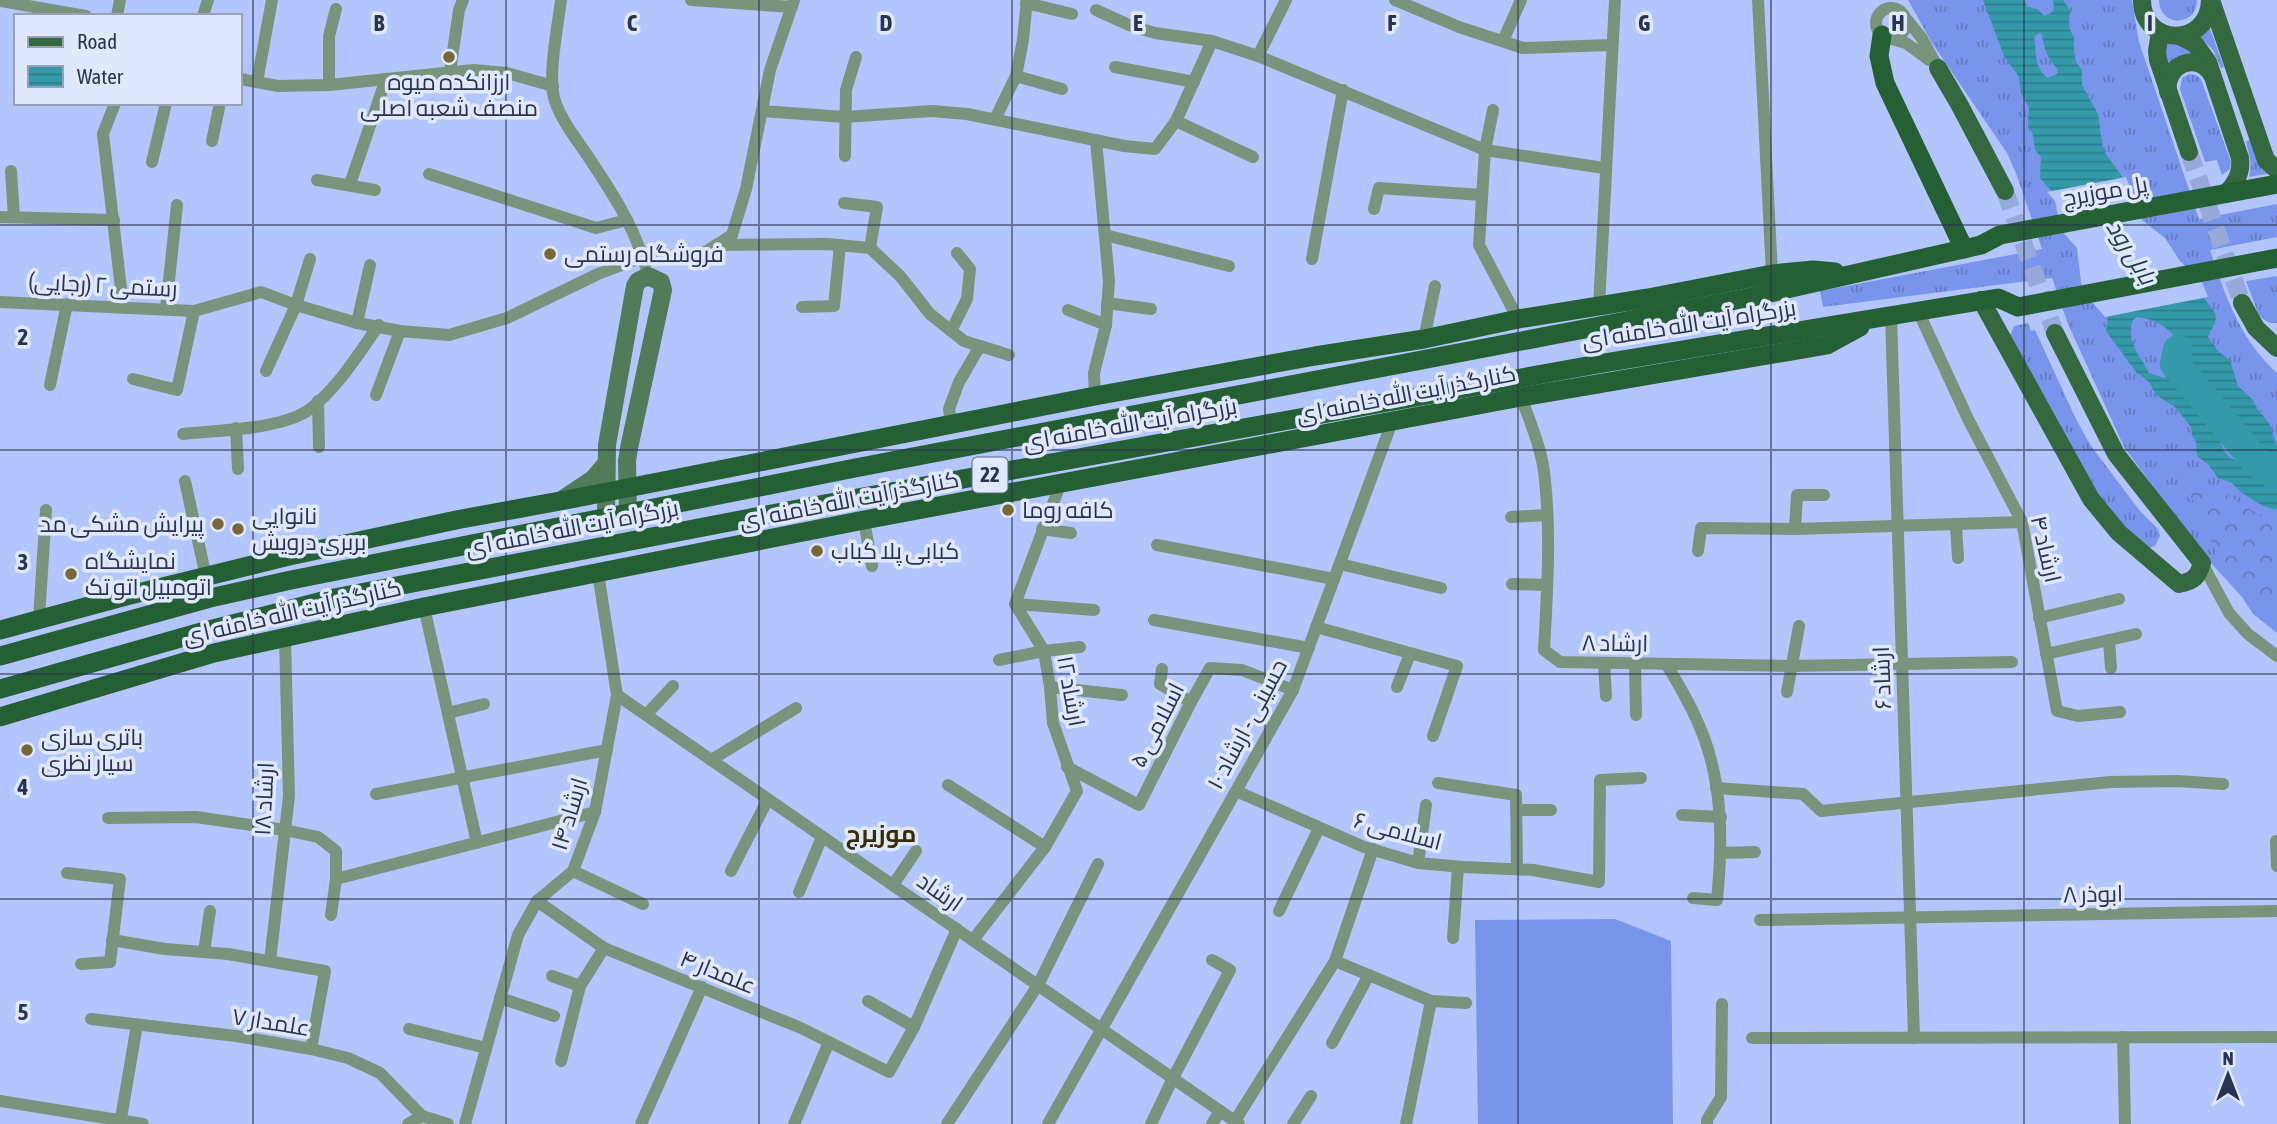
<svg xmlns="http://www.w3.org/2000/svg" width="2277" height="1124" font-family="'Asap Condensed',Cairo,sans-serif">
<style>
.grass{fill:url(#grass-tufts)}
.forest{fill:url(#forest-crowns)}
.pitch{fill:#7895eb}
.water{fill:url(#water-rules);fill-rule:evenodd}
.pier{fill:#b2c6fd}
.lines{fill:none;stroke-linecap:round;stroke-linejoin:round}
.river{stroke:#349aa9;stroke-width:30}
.primary-tunnel{stroke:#97a9da;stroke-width:18;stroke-dasharray:18 9;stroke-linecap:butt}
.minor{stroke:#79947d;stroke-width:12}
.secondary{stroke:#527b59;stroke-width:18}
.primary{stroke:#34683f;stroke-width:18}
.trunk{stroke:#246034;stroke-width:19}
.grid{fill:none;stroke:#2a334f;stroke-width:2;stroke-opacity:0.55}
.poi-dot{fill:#796735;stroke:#dfe8fd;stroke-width:2.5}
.labels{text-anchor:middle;stroke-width:7;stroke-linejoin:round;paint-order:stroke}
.shield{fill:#dfe8fd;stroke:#606983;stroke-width:2}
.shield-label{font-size:21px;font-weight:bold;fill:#2a334f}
.poi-label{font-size:23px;fill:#2a334f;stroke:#dfe8fd;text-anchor:start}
.street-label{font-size:23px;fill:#2a334f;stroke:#dfe8fd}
.water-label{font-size:24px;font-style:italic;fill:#1d3c41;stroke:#dfe8fd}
.neighbourhood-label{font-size:24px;font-weight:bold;fill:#3a2c01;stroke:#dfe8fd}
.grid-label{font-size:23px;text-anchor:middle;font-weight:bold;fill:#2a334f;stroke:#dfe8fd;stroke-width:7;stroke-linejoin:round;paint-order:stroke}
</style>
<defs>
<pattern id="grass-tufts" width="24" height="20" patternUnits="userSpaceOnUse" patternTransform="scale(1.75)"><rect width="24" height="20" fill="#7895eb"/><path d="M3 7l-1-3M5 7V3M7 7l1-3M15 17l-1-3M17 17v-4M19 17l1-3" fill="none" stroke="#637ac1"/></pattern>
<pattern id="forest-crowns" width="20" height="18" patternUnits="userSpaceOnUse" patternTransform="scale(1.75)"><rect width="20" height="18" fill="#7895eb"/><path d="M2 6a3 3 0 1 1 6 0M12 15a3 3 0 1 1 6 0" fill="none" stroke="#637ac1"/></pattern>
<pattern id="water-rules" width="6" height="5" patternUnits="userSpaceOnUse" patternTransform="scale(1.75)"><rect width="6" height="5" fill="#349aa9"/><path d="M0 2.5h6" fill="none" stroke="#2c7e8c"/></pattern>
</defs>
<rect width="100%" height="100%" fill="#b2c6fd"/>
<g class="grass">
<path d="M1908,0H2132L2139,42L2199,219L2277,204V237L2210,250C2225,295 2240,340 2277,373V633L2253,614L2242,597L2201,552L2124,447L2068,324L2052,278L1823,307L1820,291L2042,249L2017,176L2007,153L1932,43Z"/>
<path d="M2159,0H2197C2197,13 2190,19 2177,21C2166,19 2159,12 2159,0Z"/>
<path d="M2209,26L2224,67L2221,68L2213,50L2199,36Z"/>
<path d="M2166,40L2184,42L2197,57L2165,66Z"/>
<path d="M2189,74L2196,75L2201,79L2231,162L2230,169L2222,175L2217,160L2205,162L2180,89L2182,78Z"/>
<path d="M2251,140L2271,173L2249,177L2251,164L2246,141Z"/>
<path d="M2277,276V323C2268,324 2263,320 2258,313L2246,281Z"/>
<path d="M2028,323L2031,331L2035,330L2076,419L2091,446L2140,511L2158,529L2160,536L2155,546L2148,548L2141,546L2096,493L2010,336L2014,326Z"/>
</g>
<path class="forest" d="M2177,464L2277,526V611L2224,571Z"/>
<path class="pitch" d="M1615,919L1671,941L1673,1124H1478L1475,920Z"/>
<path class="water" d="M1983,0H2025L2027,7L2037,9L2045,16L2052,12L2054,7L2053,0H2063L2070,10L2069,28L2074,37V50L2076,62L2082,70V85L2098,114L2103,150L2123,178L2137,218L2204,296C2206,304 2216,310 2216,318C2215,325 2210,331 2208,337L2219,352L2230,360L2238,386L2253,400L2258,410L2269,423L2277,446V510L2263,506L2242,493L2232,483L2218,478L2208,464L2197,456L2196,442L2192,435L2191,427L2175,407L2156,395L2149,382L2136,372L2106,331L2108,316L2080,247L2055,195L2040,178L2041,157L2035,150L2033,135L2028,127L2029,107L2021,94L2019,77L2004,56ZM2039,33L2042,34C2043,47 2048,60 2058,69L2057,74L2048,78C2033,67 2037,54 2034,37ZM2137,317C2154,319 2166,325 2176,339L2170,376L2164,378L2149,373C2140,354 2125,343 2133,320ZM2228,434L2234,435C2240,442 2248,451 2246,461C2230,462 2225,455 2220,441L2222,436Z"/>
<path class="pier" d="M2126,177L2142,220L2165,238L2180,261L2202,282L2208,297L2105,317L2082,290L2077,248L2061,230L2055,201L2047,192Z"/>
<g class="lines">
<path class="river" d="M2178,350L2175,364L2253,458L2277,477"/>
<g class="primary-tunnel">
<path d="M2189,152L2242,303"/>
<path d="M2005,191L2055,333"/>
</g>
<g class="minor">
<path d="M561,0C558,26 547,77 555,101C561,119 574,136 585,152C609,188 633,223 645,265"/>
<path d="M691,0L792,7"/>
<path d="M1395,0L1459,27L1523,48L1612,45"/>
<path d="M1758,0L1772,274"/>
<path d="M0,1L86,16"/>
<path d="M1026,3L1072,14"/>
<circle cx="1891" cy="23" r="15"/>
<path d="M1096,10L1129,25L1155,33L1212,41L1258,56L1485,150L1604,168"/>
<path d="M117,16L120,0"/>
<path d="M203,16L208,0"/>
<path d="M1904,16L1921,37L1938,68"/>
<path d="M1888,38L1906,43L1929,60"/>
<path d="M1503,41L1521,0"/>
<path d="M1258,56L1286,0"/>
<path d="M1115,67L1194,82"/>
<path d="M450,72L459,10L463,0"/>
<path d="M1016,76L1062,89"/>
<path d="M240,79L278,86L329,85L473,70L507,73L553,86"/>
<path d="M257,82L272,0"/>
<path d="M329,85V36L336,9"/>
<path d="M115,103L103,134L123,306"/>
<path d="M1493,110L1485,150L1479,245L1518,319"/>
<path d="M762,111L845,117L932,111L967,114L1124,146L1155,149L1176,121L1212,41"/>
<path d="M995,119L1016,76L1023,40L1027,0"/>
<path d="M1176,121L1253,157"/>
<path d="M212,141L220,103"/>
<path d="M845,156L846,90L856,57"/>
<path d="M152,162L166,103"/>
<path d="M11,171L14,217"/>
<path d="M429,174L596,228L627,220"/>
<path d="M317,180L375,190"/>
<path d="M350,184L386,79"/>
<path d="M844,203L877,207L870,248"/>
<path d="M1374,209L1379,188L1482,195"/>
<path d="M0,217L114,220"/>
<path d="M1105,235L1229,266"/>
<path d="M716,245L827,244L870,248L900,276L930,314L964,341L1009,355"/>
<path d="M1312,259L1343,90"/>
<path d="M0,302L194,311L261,292L296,305L357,323L400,331L449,335L507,318L598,274L643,257L702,254L732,235L746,189L770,70L794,0"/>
<path d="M1107,303L1151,309"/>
<path d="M1599,306L1615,0"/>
<path d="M802,307L834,306L840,245"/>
<path d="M166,309L177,205"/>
<path d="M1068,310L1106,325"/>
<path d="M1918,311L1968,419L2022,522L2057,711L2078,716L2120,712"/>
<path d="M1891,316L1914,1038"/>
<path d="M357,323L370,265"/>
<path d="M951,331L967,299L970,269L957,253"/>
<path d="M1424,339L1435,286"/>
<path d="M266,371L296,305L310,259"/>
<path d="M133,379L177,390L194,311"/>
<path d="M50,385L67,304"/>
<path d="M376,395L400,331"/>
<path d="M1095,396L1094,373L1106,325L1109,281L1096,140"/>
<path d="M1521,397C1531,424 1543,452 1545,481C1551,537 1547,594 1544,650L1560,662L1790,666L2012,662"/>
<path d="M318,401L319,447"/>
<path d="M951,424L949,409L959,382L980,346"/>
<path d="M236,428L238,469"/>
<path d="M183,434C217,430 282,430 310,409C338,388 358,354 379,325"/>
<path d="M185,481L206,577"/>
<path d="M1511,517L1547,515"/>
<path d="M864,520L872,566"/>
<path d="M1956,526L1958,558"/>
<path d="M1042,529L1071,533"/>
<path d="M1795,529L1797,495H1824"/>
<path d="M1157,545L1334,579"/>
<path d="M1698,551L1701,528L1795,529L2022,522"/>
<path d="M2202,563L2229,613L2248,634L2277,656"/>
<path d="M1340,564L1441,588"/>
<path d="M1512,584L1546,585"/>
<path d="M1015,604L1094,610"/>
<path d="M424,607L477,843"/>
<path d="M39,618L46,510"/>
<path d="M2039,618L2119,599"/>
<path d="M1154,620L1309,648"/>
<path d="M1316,627L1457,666L1433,736"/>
<path d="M2109,640L2111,668"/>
<path d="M2046,654L2136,634"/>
<path d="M999,660L1044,651L1080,647"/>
<path d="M1604,663L1606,696"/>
<path d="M1635,664L1636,715"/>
<path d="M1667,665C1678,684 1690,703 1698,723C1723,778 1723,840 1717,900L1693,898"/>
<path d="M1162,669L1160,684L1191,702"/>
<path d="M1050,687L1122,695"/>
<path d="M1397,687L1410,654"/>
<path d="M1787,692L1799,626"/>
<path d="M617,695L1239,1124"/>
<path d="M448,713L484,704"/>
<path d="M646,715L673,686"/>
<path d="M711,760L796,708"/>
<path d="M1067,767L1139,805L1191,702L1210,668L1242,670L1293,690"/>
<path d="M1438,783L1516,795L1517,869"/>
<path d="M948,785L1045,847"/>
<path d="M1716,788L1803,794L1821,811L2110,782L2177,781L2223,784"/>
<path d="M1236,791L1364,847L1418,863L1463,867L1533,870L1599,882L1600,780L1641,778"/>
<path d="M376,794L607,750"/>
<path d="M1517,810H1551"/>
<path d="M1682,815L1721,817"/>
<path d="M108,818L196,817L285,830L318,837L336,851V879L331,915"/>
<path d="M2276,841L2277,866"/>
<path d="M1721,853L1755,852"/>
<path d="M1418,863L1426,805"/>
<path d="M573,871L643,904"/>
<path d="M731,871L768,799"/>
<path d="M67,873L120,879L110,962L81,964"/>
<path d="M336,879L595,812"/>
<path d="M893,885L916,851"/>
<path d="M799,892L822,837"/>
<path d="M537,901L604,948L801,1028L889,1072L914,1027L957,929"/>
<path d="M1279,911L1319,828"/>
<path d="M1760,920L2277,911"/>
<path d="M1453,938L1458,867"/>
<path d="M112,940L165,949L228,954L325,971L311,1049"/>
<path d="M973,940L1045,847L1077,791L1053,723L1050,687L1044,651L1015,604L1060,485"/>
<path d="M204,952L210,911"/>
<path d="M270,961L289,796L285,637"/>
<path d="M1335,961L1431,1001L1466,1003"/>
<path d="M552,976L580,986"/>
<path d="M500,998L554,1016"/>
<path d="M868,1001L914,1027"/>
<path d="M91,1019L236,1036L311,1049L348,1058L380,1073L422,1116"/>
<path d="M409,1029L486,1048"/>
<path d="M2123,1037L2125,1124"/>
<path d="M1752,1038L2277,1037"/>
<path d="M1332,1043L1369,975"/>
<path d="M561,1061L580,986L604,948"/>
<path d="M0,1101L143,1124"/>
<path d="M1235,1121L1335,961L1373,849"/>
<path d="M120,1124L137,1025"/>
<path d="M408,1124L422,1116L448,1124"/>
<path d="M465,1124L518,935L537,901L573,871L595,812L617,695L598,573"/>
<path d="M641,1124L702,987"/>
<path d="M794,1124L829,1042"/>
<path d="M947,1124L1038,985L1098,864"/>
<path d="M1048,1124L1293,690L1392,422"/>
<path d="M1151,1124L1173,1078L1230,970L1212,960"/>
<path d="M1212,1124L1220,1111"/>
<path d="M1293,1124L1311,1096"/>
<path d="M1406,1124L1431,1001"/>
<path d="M1707,1124V1120L1721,1097L1722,1004"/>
</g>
<g class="secondary">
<path d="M563,499L593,479L606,464"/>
<path d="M606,518L607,445L635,286L638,281L648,276L661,282L663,290L629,448L627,461L628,513"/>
</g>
<g class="primary">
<path d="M2142,0C2142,47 2209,48 2210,0"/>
<path d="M2211,0L2266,160L2277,170"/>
<path d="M2160,32L2157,51L2158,60L2189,152"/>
<path d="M2180,36L2195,44L2208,62L2240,158C2242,173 2236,184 2225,194"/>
<path d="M1938,68L1959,104L2005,191"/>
<path d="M2168,92C2164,65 2197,50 2212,75"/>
<path d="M1981,300L2091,499L2119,533L2179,584C2194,581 2198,577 2202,563L2116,454L2055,333"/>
<path d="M2242,303L2256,328L2277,348"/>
</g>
<g class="trunk">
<path d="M1882,35L1879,56L1885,83L1964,249"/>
<path d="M0,630L126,596L285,557L456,520L571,499L1095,396L1315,356L1424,339L1518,319L1648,298L1772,274L1813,270L1835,272"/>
<path d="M0,656L210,598L291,580L855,468L1752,297L1981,245L2000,235L2277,184"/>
<path d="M0,689L205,631L334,598L808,507L1598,364L1998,298L2018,307L2277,258"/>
<path d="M0,717L214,653L424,607L864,520L1521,397L1827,345L1860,327"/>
</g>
</g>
<path class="grid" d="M253,0V1124M506,0V1124M759,0V1124M1012,0V1124M1265,0V1124M1518,0V1124M1771,0V1124M2024,0V1124M0,225H2277M0,450H2277M0,674H2277M0,899H2277"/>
<g class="poi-dot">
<circle cx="449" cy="57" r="7"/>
<circle cx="550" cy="254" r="7"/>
<circle cx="1008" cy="510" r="7"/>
<circle cx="218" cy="524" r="7"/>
<circle cx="238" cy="529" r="7"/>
<circle cx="817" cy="551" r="7"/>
<circle cx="71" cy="574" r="7"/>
<circle cx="27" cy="750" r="7"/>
</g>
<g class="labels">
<rect class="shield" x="972.5" y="457.5" width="35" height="35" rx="5"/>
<g class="shield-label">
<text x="990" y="482">22</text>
</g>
<g class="poi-label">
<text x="449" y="90" text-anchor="middle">ارزانکده میوه<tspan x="449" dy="26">منصف شعبه اصلی</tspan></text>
<text x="564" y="262">فروشگاه رستمی</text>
<text x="1022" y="518">کافه روما</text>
<text x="252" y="524">نانوایی<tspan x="252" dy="26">بربری درویش</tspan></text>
<text x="204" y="532" text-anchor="end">پیرایش مشکی مد</text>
<text x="831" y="559">کبابی پلا کباب</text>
<text x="85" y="569">نمایشگاه<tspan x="85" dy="26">اتومبیل اتو تک</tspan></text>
<text x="41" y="745">باتری سازی<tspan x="41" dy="26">سیار نظری</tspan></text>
</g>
<g class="street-label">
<text transform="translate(2105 191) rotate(-10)" y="8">پل موزیرج</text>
<text transform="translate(103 285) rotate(3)" y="8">رستمی ۲ (رجایی)</text>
<text transform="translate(1689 324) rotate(-9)" y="8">بزرگراه آیت الله خامنه ای</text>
<text transform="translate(1406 394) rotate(-11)" y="8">کنارگذر آیت الله خامنه ای</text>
<text transform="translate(1130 424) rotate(-10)" y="8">بزرگراه آیت الله خامنه ای</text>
<text transform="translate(849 500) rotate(-11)" y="8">کنارگذر آیت الله خامنه ای</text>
<text transform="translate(572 528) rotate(-11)" y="8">بزرگراه آیت الله خامنه ای</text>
<text transform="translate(2046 549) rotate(77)" y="8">ارشاد ۴</text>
<text transform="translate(292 612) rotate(-13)" y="8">کنارگذر آیت الله خامنه ای</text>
<text transform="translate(1615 643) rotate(1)" y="8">ارشاد ۸</text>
<text transform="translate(1882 678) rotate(-92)" y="8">ارشاد ۶</text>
<text transform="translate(1071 691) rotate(80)" y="8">ارشاد ۱۲</text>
<text transform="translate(1247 724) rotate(-62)" y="8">حسینی - ارشاد ۱۰</text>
<text transform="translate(1157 725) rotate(-63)" y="8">اسلامی ۵</text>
<text transform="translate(264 799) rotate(-87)" y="8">ارشاد ۱۸</text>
<text transform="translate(569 814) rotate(-73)" y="8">ارشاد ۱۴</text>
<text transform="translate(1398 831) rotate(15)" y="8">اسلامی ۶</text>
<text transform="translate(940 892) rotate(35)" y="8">ارشاد</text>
<text transform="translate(2093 894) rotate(-1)" y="8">ابوذر ۸</text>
<text transform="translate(718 972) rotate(22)" y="8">علمدار ۴</text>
<text transform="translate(271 1022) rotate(9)" y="8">علمدار ۷</text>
</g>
<g class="water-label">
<text transform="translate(2131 252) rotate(58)" y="8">بابل رود</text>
</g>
<g class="neighbourhood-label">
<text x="881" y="842">موزیرج</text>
</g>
</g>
<g class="grid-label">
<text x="379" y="31">B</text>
<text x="632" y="31">C</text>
<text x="886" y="31">D</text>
<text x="1138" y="31">E</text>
<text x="1392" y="31">F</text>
<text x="1644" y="31">G</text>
<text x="1898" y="31">H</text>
<text x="2150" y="31">I</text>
<text x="23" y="345">2</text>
<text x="23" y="570">3</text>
<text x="23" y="795">4</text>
<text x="23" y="1020">5</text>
</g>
<rect x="14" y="14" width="228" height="91" fill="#dfe8fd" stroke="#97a0b7" stroke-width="2"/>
<rect x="28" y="37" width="35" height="10" fill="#34683f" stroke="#97a0b7" stroke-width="2"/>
<text x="77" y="49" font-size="21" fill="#2a334f">Road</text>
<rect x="28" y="66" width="35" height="21" fill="url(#water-rules)" stroke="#97a0b7" stroke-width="2"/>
<text x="77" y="84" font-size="21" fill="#2a334f">Water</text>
<g transform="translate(2228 1075)" stroke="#dfe8fd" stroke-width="5" paint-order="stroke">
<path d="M0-5L12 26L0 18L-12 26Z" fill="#2a334f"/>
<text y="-10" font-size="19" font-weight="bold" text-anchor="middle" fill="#2a334f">N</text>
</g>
</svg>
